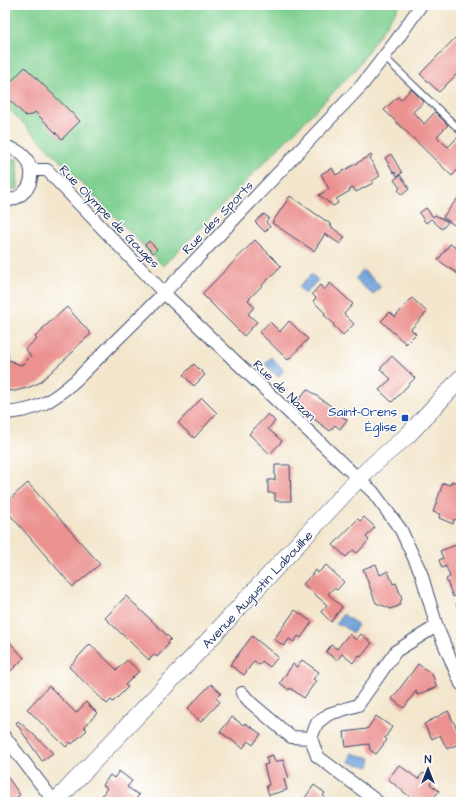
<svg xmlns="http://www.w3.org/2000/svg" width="466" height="807" font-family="'Architects Daughter',sans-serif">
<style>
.green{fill:#80d091;stroke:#4e8078}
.water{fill:#6c9ed7;stroke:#44669a}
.building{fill:#eb9290}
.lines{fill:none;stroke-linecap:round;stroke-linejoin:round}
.lane-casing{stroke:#3b4a6e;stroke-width:8}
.street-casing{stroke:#3b4a6e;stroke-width:14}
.secondary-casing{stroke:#3b4a6e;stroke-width:18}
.lane{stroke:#fff;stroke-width:6}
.street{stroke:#fff;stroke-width:12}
.secondary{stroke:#fff;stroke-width:17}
.transit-dot{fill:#1a4fb4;stroke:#fff;stroke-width:1.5}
.labels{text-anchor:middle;stroke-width:3;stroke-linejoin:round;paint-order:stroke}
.street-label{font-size:13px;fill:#1b2f5e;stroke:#fff}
.transit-label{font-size:13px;fill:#164399;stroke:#fff;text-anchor:end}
</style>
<rect width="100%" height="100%" fill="#fff"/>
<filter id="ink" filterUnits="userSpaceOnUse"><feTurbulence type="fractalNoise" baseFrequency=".025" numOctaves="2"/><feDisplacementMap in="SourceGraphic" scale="8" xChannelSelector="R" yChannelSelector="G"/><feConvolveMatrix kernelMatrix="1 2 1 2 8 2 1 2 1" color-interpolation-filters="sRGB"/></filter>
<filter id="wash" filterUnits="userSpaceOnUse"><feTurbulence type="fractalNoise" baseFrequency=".012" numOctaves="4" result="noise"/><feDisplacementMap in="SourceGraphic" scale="16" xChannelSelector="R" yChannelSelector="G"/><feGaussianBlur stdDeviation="0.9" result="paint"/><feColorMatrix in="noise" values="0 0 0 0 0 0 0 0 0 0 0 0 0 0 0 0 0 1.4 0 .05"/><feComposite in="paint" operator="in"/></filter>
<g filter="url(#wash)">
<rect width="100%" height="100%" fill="#f3e6cc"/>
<g class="green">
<path d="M5,5H400L354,71L163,266L5,105Z"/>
<path d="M17,159L18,189H8V159Z"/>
</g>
<g class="water">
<path d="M363,270L381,286L373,295L355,279Z"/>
<path d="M311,274L318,280L305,294L298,287Z"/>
<path d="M271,357L284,370L278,377L265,364Z"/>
<path d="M343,614L358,625L353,633L342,625L340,626L336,624Z"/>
<path d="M351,753L371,758L369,767L349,762Z"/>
</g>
<g id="blocks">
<g class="building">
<path d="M461,32V70L439,92L420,74Z"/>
<path d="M25,67L80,121L62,139L35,112L31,116L30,115L26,116L5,96V88Z"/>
<path d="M411,89L424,102L413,112L421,120L424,124L435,112L448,125L437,136L440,140L448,147L459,136L461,138V166L452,176L384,110L397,97L401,100Z"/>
<path d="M391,154L402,173L397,176L395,172L394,173L385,158Z"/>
<path d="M371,155L372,157L370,159L380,176L372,181L373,183L356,192L353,187L349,190L350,191L336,199L338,203L333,206L319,195L329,189L321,174L332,168L336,175Z"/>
<path d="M400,175L406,183L409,189L402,195L398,190L400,188L394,180Z"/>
<path d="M461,194V216L454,225L443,217Z"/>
<path d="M290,196L332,225L330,226L345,237L340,244L325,234L314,251L272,223Z"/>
<path d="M426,208L433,217L435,215L448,222L442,229L431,219L426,223L419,213Z"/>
<path d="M264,214L269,218L266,222L270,227L265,232L255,222Z"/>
<path d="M255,240L281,266L248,300L254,307L248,314L257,322L244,336L202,294Z"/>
<path d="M149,241L157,249L153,253L145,245Z"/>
<path d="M450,244L459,250L461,247V276L438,260Z"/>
<path d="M330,283L353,304L344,314L354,324L343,335L333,325L334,324L324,315L325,313L313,301L316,298L312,294L320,285L324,290Z"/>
<path d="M412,298L427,312L411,329L416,334L406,344L381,321L390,312L395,317Z"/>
<path d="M67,307L91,334L73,350L74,351L39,383L27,388L15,391L5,390V353L9,355L7,359L20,365L23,364L31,356L25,349L37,339L35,337L43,330L42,329Z"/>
<path d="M289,321L308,339L288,360L259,332L270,322L280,332Z"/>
<path d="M392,356L415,378L392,402L379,390L391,379L380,369Z"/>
<path d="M194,364L205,375L194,386L183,375Z"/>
<path d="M307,389L331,406L330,407L347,420L340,429L335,425L330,431L295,405Z"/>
<path d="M202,398L217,413L194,438L178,423Z"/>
<path d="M268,414L275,421L268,429L282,441L270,454L249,434Z"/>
<path d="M275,465H290L291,501H275V493H268V480H275Z"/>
<path d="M452,481L460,484L458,488L461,489V522L454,519L453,524L439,518L440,514L433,512L443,483L450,485Z"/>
<path d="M28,483L100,564L73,587L5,509V503Z"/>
<path d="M364,517L375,527L366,537L369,540L360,550L357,553L353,550L346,557L333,545L358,519L360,521Z"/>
<path d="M461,543V613L460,614L456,604L460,603L457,595L453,597L446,579L450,577L446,566L442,568L439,560L443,558L440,551Z"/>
<path d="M376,564L380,575L388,571L393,584L396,583L402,598L399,606L390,609L389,608L376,603L363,569Z"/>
<path d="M326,565L344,582L337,590L334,588L328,594L342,607L331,622L321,612L327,605L303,584L316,570L318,573Z"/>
<path d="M126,596L171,639L167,643L169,644L157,657L154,655L149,660L105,618Z"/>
<path d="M295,610L312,622L301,638L298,636L294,642L289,639L284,646L274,639Z"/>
<path d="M349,634L356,640L361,634L372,643L361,657L359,655L353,663L342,654L337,660L326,652L331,645L337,649Z"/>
<path d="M252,636L278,657L270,667L262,661L259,665L254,661L244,675L230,665Z"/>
<path d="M6,638L24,658L10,672L5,668V639Z"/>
<path d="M90,644L117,670L127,660L139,671L125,685L128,687L113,702L111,700L107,704L69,667Z"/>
<path d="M302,660L319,672L313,679L316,681L304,698L290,688L289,690L280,683L293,664L297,667Z"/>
<path d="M418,664L432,674L437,687L417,695L416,691L404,708L392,699Z"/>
<path d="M211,684L221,693L216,698L220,702L201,722L187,709Z"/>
<path d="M49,686L76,713L86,702L97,713L84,727L87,730L72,744L70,742L66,747L27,709Z"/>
<path d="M448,711L461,737V743L447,749L440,735L432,739L424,724Z"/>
<path d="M376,716L392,727L385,738L387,740L376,754L370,750L369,744L346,747L344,732L367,729Z"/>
<path d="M232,717L243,725L245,723L261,734L253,745L248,741L243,748L220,732Z"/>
<path d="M18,721L33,734L53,753L42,761L16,723Z"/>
<path d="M273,755L275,762L283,760L289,778L284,779L287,790L269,795L266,786L269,785L264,765L268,764L266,757Z"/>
<path d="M399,765L418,779L423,773L433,780L430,784L439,791L430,802H424L419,798L416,802L388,779Z"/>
<path d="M119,771L132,781L127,787L139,795L134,802H107L101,797L107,788L103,785L110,775L114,778Z"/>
<path d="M5,773L20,795L9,802H5Z"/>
<path d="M314,785L325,793L323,796L331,802H302Z"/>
</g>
</g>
</g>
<g filter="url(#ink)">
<use href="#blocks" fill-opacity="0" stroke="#3b4a6e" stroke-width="1"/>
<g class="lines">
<g class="lane-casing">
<path id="lane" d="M384,57L461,131"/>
</g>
<g class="street-casing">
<g id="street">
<path d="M5,147C40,152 40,197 5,201"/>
<path d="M31,170H47L164,293L348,469L373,492L401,530L421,573L437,627L461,684"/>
<path d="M5,413C37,411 52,401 75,381L164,293L362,85L396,41L421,5"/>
<path d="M242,693L250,702L291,737L311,738"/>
<path d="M5,737L50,796V802"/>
<path d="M378,802L317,756L311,738L317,723L329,714L358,705L396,651L430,630L437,627"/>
</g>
</g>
<g class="secondary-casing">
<path id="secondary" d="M55,802L194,656L358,479L375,463L408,435L461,378"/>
</g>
<use href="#lane" class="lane"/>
<use href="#street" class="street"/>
<use href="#secondary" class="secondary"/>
</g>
</g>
<rect class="transit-dot" x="401" y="414" width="8" height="8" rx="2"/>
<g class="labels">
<g class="street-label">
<text transform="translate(110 216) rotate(46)" y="5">Rue Olympe de Gouges</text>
<text transform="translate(217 217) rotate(-46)" y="5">Rue des Sports</text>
<text transform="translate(285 390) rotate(44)" y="5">Rue de Nazan</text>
<text transform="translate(257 589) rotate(-47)" y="5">Avenue Augustin Labouilhe</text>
</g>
<g class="transit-label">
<text x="397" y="416">Saint-Orens<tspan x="397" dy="15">Église</tspan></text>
</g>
</g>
<rect width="466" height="807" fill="none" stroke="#fff" stroke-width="20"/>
<g transform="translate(428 769)" stroke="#ffffff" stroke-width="3" paint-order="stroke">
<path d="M0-3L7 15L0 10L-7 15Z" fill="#1b2f5e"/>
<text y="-6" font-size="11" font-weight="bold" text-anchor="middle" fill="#1b2f5e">N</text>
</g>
</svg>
